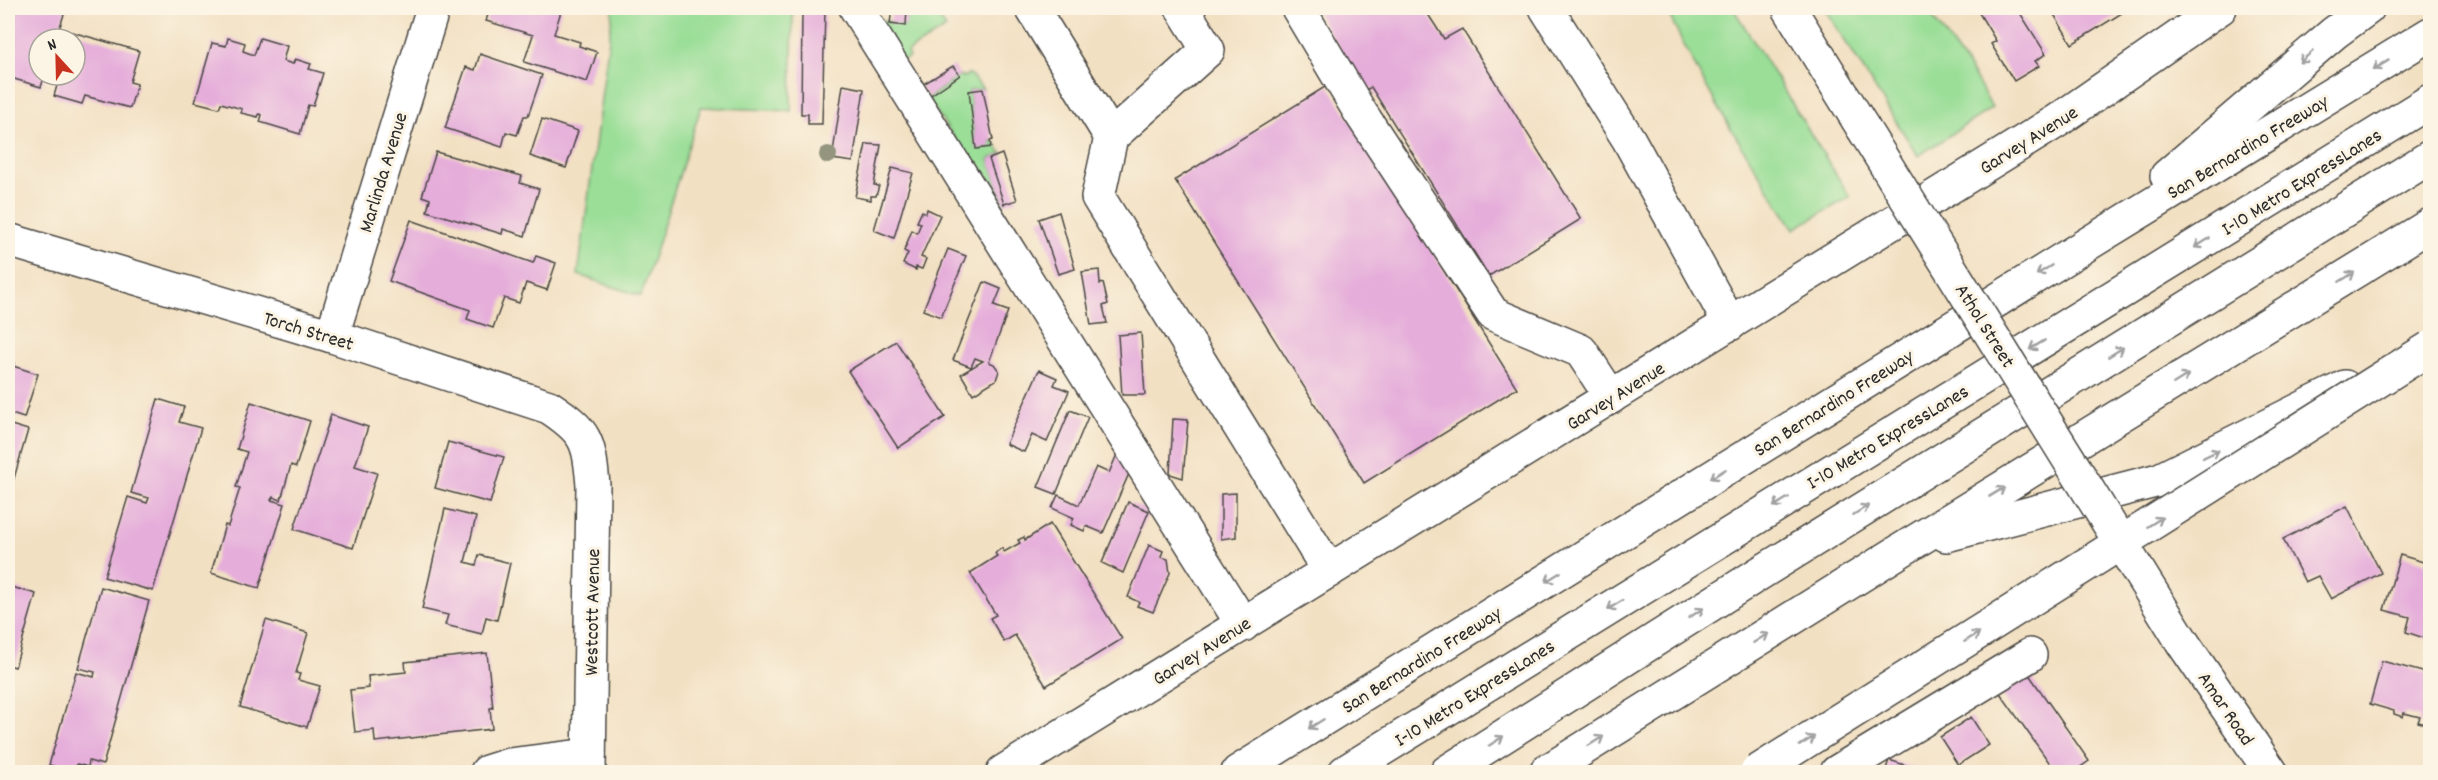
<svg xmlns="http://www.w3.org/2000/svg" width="2438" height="780" font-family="Dekko,sans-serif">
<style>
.green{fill:#9ade97;stroke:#628461;stroke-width:1.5}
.building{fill:#e5adda}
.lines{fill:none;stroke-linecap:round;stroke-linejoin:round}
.minor-casing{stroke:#494642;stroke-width:36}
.highway-casing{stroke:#494642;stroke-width:36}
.minor{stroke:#fff;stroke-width:33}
.highway{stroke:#fff;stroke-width:33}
.minor-bridge-casing{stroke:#494642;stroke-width:36;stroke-linecap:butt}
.highway-bridge-casing{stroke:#494642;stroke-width:36;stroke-linecap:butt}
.minor-bridge{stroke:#fff;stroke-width:33}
.highway-bridge{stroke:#fff;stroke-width:33}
.tree{fill:#94957e}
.oneway{stroke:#a0a0a0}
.labels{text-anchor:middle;stroke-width:6;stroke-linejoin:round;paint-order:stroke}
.street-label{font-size:20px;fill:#2b2b2b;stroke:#fcf5e5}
</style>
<rect width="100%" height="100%" fill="#fcf5e5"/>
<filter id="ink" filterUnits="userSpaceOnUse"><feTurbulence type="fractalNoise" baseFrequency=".0167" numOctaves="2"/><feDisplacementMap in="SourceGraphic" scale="12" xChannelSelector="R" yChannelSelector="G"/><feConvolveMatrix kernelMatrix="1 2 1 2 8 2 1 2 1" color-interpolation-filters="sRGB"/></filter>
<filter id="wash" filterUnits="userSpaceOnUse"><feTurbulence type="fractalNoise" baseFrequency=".008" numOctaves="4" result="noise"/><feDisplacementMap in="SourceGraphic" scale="24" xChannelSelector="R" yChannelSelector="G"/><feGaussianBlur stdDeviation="1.35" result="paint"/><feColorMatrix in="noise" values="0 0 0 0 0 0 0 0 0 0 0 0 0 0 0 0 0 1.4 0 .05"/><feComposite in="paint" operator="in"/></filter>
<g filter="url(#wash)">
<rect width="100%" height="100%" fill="#f2e0c2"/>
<g class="green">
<path d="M613,8H793L791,111L701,107L641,296L578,275Z"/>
<path d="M907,8H933L946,28L907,52L909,57L902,61L877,19L905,26Z"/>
<path d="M1666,8H1733L1850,197L1794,229C1748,157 1702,86 1666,8Z"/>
<path d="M1824,8H1926L1973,74L1992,108L1918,156Z"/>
<path d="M970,74L983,89L969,91L976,148L990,147V141L993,140L1002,154L989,159L1004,204L1001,208L928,99L960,75L963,77Z"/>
</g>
<g id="blocks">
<g class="building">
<path d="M10,8H66L56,39H39V75H45L41,87L11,78L13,72L8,70V16Z"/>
<path d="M490,8H562L554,34L580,42L579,46L597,52L587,82L524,62L533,35L486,21Z"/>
<path d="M892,8H907L906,26L890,24Z"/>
<path d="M1314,8H1424L1444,39L1462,29L1581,219L1489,276L1371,87L1366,90Z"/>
<path d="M1976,8H2017L2046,54L2035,61L2039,66L2014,81L1991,44L1996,41Z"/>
<path d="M2050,8H2130L2072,44Z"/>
<path d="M802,11H825L822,124H808V114H801Z"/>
<path d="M72,32L139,51L130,82L137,84L130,108L85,96L82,104L54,96L60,75H75V39H70Z"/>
<path d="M228,38L245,43L243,51L254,55L260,38L287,46L283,61L293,64L295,59L311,64L309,69L323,73L313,106L308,105L300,134L260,122L262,115L259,114L258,117L241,113L242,109L221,103L219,108L195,102L212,43L226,46Z"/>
<path d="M480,54L542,75L528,116H524L517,135L506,132L502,147L445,128L466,67L475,70Z"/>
<path d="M953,66L960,75L928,97L920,86Z"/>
<path d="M843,85L864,89L853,162L832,159Z"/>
<path d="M1328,85L1517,388L1364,483L1175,180Z"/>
<path d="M983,89L993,140L990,141L991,147L976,149L969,91Z"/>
<path d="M542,119L578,131L566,168L530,156Z"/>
<path d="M866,144L881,145L874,185L879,186L876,196H871V200L855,197Z"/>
<path d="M436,152L522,176L520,183L539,189L525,236L503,229L502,234L427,211L430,199L422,196Z"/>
<path d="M1002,154L1017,200L1004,204L989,159Z"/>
<path d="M892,168L913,173L894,238L874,230Z"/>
<path d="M927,209L940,215L921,257L926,259L922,269L916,267V270L903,264L908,253L904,251L912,230L917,233L921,223L917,222L922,211L926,213Z"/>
<path d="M1059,212L1075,269L1058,274L1039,219Z"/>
<path d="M411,220L533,263L536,256L556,263L547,290L526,283L519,303L504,298L493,328L467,319L470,310L389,281Z"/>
<path d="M948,249L966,256L941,317L923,310Z"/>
<path d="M1099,270L1100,284L1103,283L1108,304L1103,306L1107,323L1091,325L1082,272Z"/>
<path d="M984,282L1001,289L994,306L1008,311L989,362L994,364L999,371L996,380L973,394L961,374L983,361L975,358L971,367L953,360Z"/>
<path d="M1141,333L1145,395H1122L1118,335Z"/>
<path d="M896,341L945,417L898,448L848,371Z"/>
<path d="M8,361L14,363L13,366L38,374L24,418L8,413Z"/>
<path d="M1039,370L1057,378L1054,385L1069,391L1047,442L1032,435L1024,452L1006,444Z"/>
<path d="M158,399L184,407L179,422L201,428L153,591L104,577L128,497L147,503L149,498L131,493Z"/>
<path d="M251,402L310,421L296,467L291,465L281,500L273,497L271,500L285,504L259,588L211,573L225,525L228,526L240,488L236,487L247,452L237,449Z"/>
<path d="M1070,410L1088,417L1056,494L1038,487Z"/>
<path d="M331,415L368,427L355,466L377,473L353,548L294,529Z"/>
<path d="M1173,419L1188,420L1183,478L1170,474Z"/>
<path d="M8,424L28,430L8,499Z"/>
<path d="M448,442L504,457L490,503L435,488Z"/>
<path d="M1118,452L1131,469L1103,533L1086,526L1084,531L1071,525L1074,518L1052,508L1058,495L1079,505L1096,467L1109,473Z"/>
<path d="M1236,493V537L1221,539V494Z"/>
<path d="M1128,502L1149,511L1123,573L1102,563Z"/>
<path d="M2347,506L2381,573L2331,599L2318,576L2305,582L2283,539Z"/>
<path d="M445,509L476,517L465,562L476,565L479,555L510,563L497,620L486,617L482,634L445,625L448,615L422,609Z"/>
<path d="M1050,524L1122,639L1046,686L1015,635L1004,642L990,618L996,615L970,573L997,556L995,553L1002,548L1004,552L1020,543L1018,540L1024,537L1025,540Z"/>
<path d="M1149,545L1163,551L1161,557L1168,559L1170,573L1153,612L1137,606L1139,602L1128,597Z"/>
<path d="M2400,555L2430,564V640L2406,632L2410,617L2384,610Z"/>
<path d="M8,586L36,594L15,667L8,665Z"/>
<path d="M101,587L149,601L103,765L89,761L88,767L77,764L75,772L49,765L76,672L94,677L95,672L78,668Z"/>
<path d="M266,620L308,633L296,673L300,674L298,680L320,686L307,727L240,707Z"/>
<path d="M487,653L493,708H490L492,729L375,742L374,730L355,732L350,690L369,688L368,676L406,672L405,662Z"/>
<path d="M2382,661L2430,674L2428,694L2430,695V725L2418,722L2420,717L2404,713L2403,717L2394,714V711L2370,704Z"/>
<path d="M2028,673L2089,761L2073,772H2056L2000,693Z"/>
<path d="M1971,717L1989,745L1958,765L1940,737Z"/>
<path d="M1889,760L1927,772H1885Z"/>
</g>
</g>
</g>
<g filter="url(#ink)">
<use href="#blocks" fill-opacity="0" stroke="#494642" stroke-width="1.5"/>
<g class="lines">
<g class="minor-casing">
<g id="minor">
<path d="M856,8L1243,625"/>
<path d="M1032,8L1111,137"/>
<path d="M1182,8L1208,50L1111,137L1098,197L1329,571"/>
<path d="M1298,8L1360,112L1493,314L1581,351L1611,397"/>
<path d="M1546,8L1629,140L1730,324"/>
<path d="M1789,8L1863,128"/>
<path d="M8,240L332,336L549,407C587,432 589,441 593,485L589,772"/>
<path d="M332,336L433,8"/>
<path d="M2183,643L2271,772"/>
<path d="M487,772L509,765L589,755"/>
<path d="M1003,772L2057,121L2220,8"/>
<path d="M1837,772L2030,655"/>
</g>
</g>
<g class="highway-casing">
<g id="highway">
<path d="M2167,176L2334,33L2368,8"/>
<path d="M1946,535L2159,480L2345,387"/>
<path d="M1238,772L2094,240L2430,34"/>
<path d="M1345,772L2430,101"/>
<path d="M1447,772L1757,575L2430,157"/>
<path d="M1546,772L1911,544L2430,225"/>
</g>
</g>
<use href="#minor" class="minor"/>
<use href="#highway" class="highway"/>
<g class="minor-bridge-casing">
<path id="minor-bridge" d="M1863,128L2183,643"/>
</g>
<g class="highway-bridge-casing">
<path id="highway-bridge" d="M1757,772L2430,348"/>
</g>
<use href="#minor-bridge" class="minor-bridge"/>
<use href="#highway-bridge" class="highway-bridge"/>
</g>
<circle class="tree" cx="828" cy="155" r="9"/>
<defs><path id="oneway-shaft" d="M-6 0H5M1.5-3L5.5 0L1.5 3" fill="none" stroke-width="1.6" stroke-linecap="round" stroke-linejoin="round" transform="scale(1.5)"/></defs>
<g class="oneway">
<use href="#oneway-shaft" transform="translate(2306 57) rotate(139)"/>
<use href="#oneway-shaft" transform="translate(2381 65) rotate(149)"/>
<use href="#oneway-shaft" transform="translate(2202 243) rotate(148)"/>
<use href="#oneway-shaft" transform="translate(2044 270) rotate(148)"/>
<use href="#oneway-shaft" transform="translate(2347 277) rotate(-32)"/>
<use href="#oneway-shaft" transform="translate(2037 345) rotate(149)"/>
<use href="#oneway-shaft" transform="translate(2116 352) rotate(-32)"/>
<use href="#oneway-shaft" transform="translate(2181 379) rotate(-32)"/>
<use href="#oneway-shaft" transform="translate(2211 454) rotate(-26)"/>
<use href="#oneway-shaft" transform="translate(1718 474) rotate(148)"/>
<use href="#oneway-shaft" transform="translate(1997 492) rotate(-31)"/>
<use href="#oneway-shaft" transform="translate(1781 502) rotate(148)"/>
<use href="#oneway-shaft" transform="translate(1861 510) rotate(-32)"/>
<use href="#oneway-shaft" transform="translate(2155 522) rotate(-32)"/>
<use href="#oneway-shaft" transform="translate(1553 577) rotate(148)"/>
<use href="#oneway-shaft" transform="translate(1615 605) rotate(148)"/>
<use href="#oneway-shaft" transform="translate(1696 613) rotate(-33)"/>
<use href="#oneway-shaft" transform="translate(1972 637) rotate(-32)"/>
<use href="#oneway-shaft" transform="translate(1761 638) rotate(-32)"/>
<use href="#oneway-shaft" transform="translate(1316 724) rotate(148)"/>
<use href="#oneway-shaft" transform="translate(1496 741) rotate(-33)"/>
<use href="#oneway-shaft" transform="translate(1596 741) rotate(-32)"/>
<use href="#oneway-shaft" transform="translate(1807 741) rotate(-32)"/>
</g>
</g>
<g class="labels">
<g class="street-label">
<text transform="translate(2028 139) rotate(-32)" y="7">Garvey Avenue</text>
<text transform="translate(2247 146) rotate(-31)" y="7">San Bernardino Freeway</text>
<text transform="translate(382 172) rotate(-73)" y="7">Marlinda Avenue</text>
<text transform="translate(2301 181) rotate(-32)" y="7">I-10 Metro ExpressLanes</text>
<text transform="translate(1986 325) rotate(58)" y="7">Athol Street</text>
<text transform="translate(309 330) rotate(17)" y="7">Torch Street</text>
<text transform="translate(1615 395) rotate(-32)" y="7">Garvey Avenue</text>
<text transform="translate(1833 402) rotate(-32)" y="7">San Bernardino Freeway</text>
<text transform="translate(1887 436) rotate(-31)" y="7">I-10 Metro ExpressLanes</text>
<text transform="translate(591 612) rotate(-89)" y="7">Westcott Avenue</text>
<text transform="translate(1201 650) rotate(-32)" y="7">Garvey Avenue</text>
<text transform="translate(1421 659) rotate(-32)" y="7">San Bernardino Freeway</text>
<text transform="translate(1474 692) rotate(-32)" y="7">I-10 Metro ExpressLanes</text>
<text transform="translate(2227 708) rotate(56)" y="7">Amar Road</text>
</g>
</g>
<rect width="2438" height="780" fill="none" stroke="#fcf5e5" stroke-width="30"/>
<g transform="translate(57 57) rotate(338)"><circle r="28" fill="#fcf5e5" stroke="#a8a49b" stroke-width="1.5"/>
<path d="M0-4.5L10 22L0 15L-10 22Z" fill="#c8321e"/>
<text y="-9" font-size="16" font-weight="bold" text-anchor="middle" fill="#2b2b2b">N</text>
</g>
</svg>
